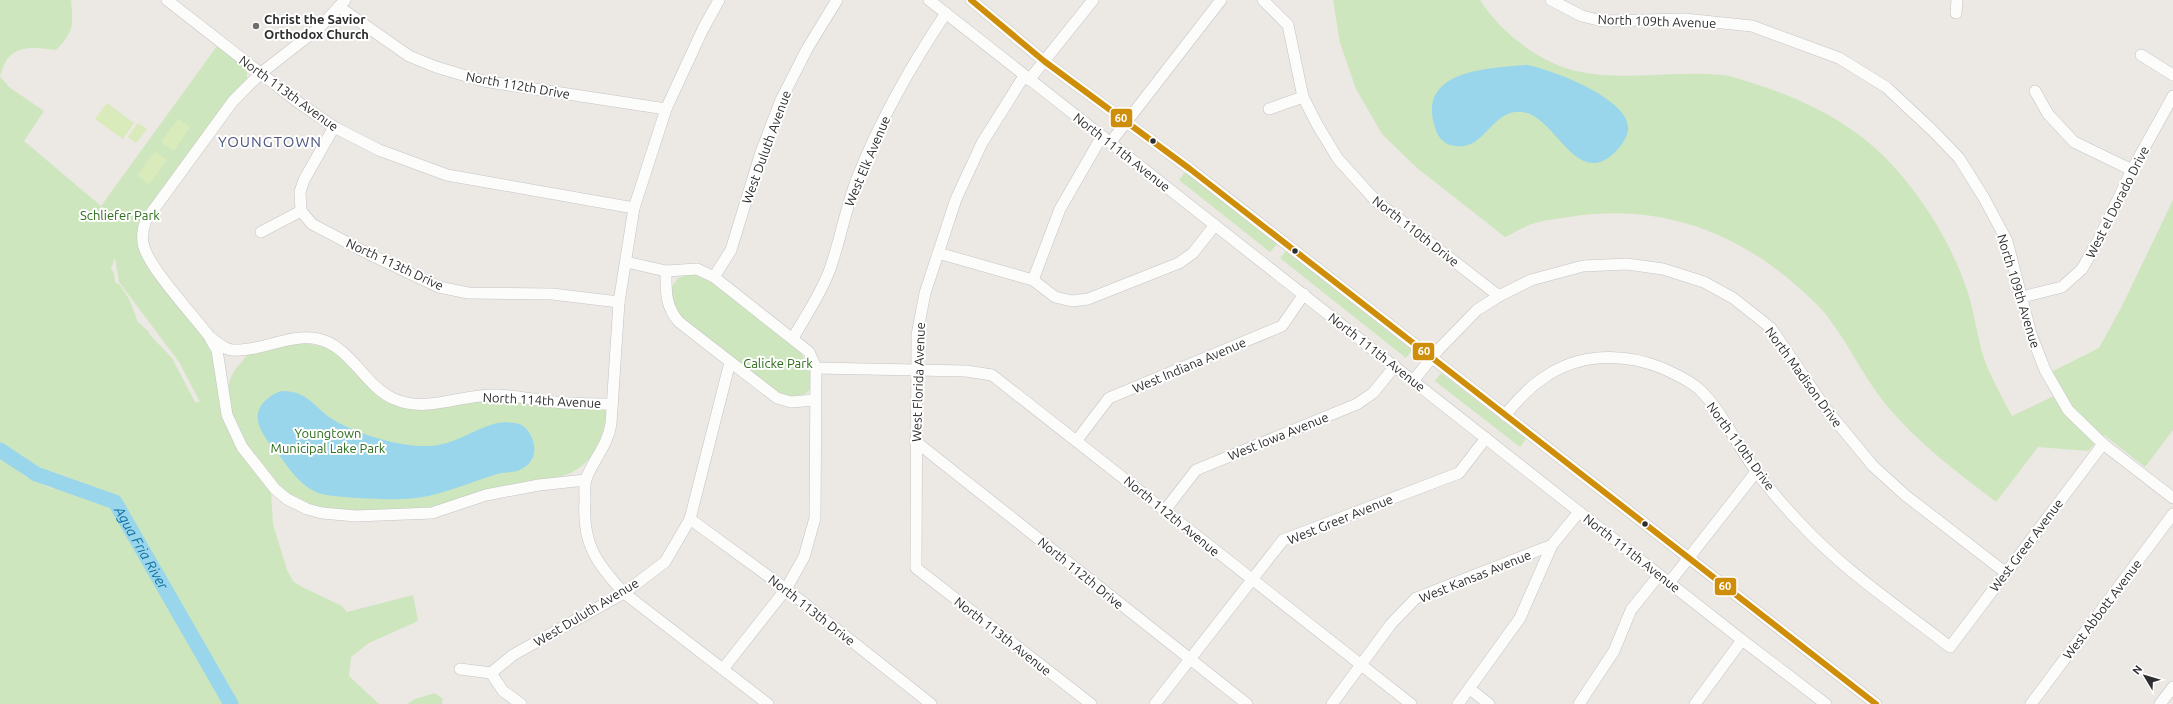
<svg xmlns="http://www.w3.org/2000/svg" width="2173" height="704" font-family="Ubuntu,sans-serif">
<style>
.green{fill:#cee6be;fill-rule:evenodd}
.sand{fill:#f0ead3}
.pitch{fill:#d9eabb}
.water{fill:#99d6ec}
.lines{fill:none;stroke-linecap:round;stroke-linejoin:round}
.river{stroke:#99d6ec;stroke-width:15}
.minor-casing{stroke:#c5c4c5;stroke-width:12}
.minor{stroke:#fcfcfb;stroke-width:11}
.bus-1-casing{stroke:#fff;stroke-width:9}
.bus-1{stroke:#cf8e09;stroke-width:6}
.poi-dot{fill:#706f6e;stroke:#fff;stroke-width:1.5}
.bus-dot{fill:#2e2e2e;stroke:#fff;stroke-width:1.5}
.labels{text-anchor:middle;stroke-width:4;stroke-linejoin:round;paint-order:stroke}
.poi-label{font-size:13px;font-weight:bold;fill:#2e2e2e;stroke:#fff;text-anchor:start}
.street-label{font-size:13px;fill:#2e2e2e;stroke:#fff}
.park-label{font-size:13px;fill:#2c6e1b;stroke:#fff}
.water-label{font-size:14px;font-style:italic;fill:#0d6fa3;stroke:#fff}
.quarter-label{font-size:15px;letter-spacing:1px;fill:#4d5680;stroke:#fff}
.line-badge{stroke:#fff;stroke-width:1.5}
.badge-label{font-size:11px;text-anchor:middle;font-weight:bold;fill:#fff}
</style>
<rect width="100%" height="100%" fill="#ece8e4"/>
<g class="green">
<path d="M0,0H71C73,24 75,31 56,50C41,48 19,44 8,58C4,63 2,71 0,76Z"/>
<path d="M1333,0H1480C1501,33 1542,65 1581,72C1627,81 1676,70 1723,75C1733,76 1743,80 1752,83C1805,99 1858,126 1895,168C1927,204 1953,247 1968,293C1974,312 1977,333 1982,352C1989,375 2001,395 2012,416L2058,394L2047,374L2099,348L2122,306L2173,200V430L2145,467L2104,435L2088,451L2038,447L1996,502C1958,473 1918,443 1888,407C1865,380 1851,348 1830,320C1822,308 1809,297 1798,287C1733,229 1655,203 1569,217C1557,219 1543,220 1532,224C1523,227 1514,233 1505,237L1417,168L1382,134L1356,89L1340,43Z"/>
<path d="M217,46L247,70V78L227,102L144,215L145,260L204,339L212,354L227,428L241,453L271,491L273,524L287,570L293,581L302,587L342,606L347,612L413,595L418,621L369,643L351,657L349,676L379,704H0V456L26,477L48,476L0,442V76L9,87L44,111L24,141L101,206ZM115,258L119,282L179,362L200,402H195L172,358L151,336L148,331L138,322L129,299L120,285L115,282L114,273L111,269Z"/>
<path d="M1185,172L1277,244L1270,252L1179,180Z"/>
<path d="M1286,251L1412,350L1406,358L1280,258Z"/>
<path d="M686,275H694L709,280L797,349C808,360 824,395 796,396C789,397 781,394 775,391C765,385 756,376 746,368C725,351 703,334 682,317L673,304L671,288L678,278Z"/>
<path d="M304,343L324,347L334,352L348,365L413,409H435L493,399L604,409L607,414C592,488 556,475 497,487C473,492 451,505 427,509C396,513 340,514 310,506C288,500 273,480 260,463C241,438 213,395 238,366C242,362 246,355 251,353C267,346 287,344 304,343Z"/>
<path d="M1441,373L1526,439L1520,447L1435,381Z"/>
<path d="M435,693L443,699L442,704H407L415,699Z"/>
</g>
<path class="sand" d="M0,442L48,476L53,489L26,477L0,456Z"/>
<g class="pitch">
<path d="M107,103L134,123L123,139L95,119Z"/>
<path d="M178,119L190,127L174,151L161,142Z"/>
<path d="M138,123L147,129L136,143L128,137Z"/>
<path d="M155,151L167,160L149,185L137,175Z"/>
</g>
<g class="water">
<path d="M1527,65C1550,69 1632,99 1628,130C1627,139 1619,149 1612,155C1574,187 1555,114 1521,112C1492,109 1485,151 1455,146C1442,144 1437,136 1434,124C1419,69 1492,68 1527,65Z"/>
<path d="M282,391C308,391 313,406 332,419C358,435 413,452 443,444C456,441 468,434 480,429C492,424 502,421 515,423C522,424 527,428 530,434C539,450 534,465 517,471C509,473 501,472 494,475C472,482 451,491 428,496C406,501 380,499 358,498C347,497 334,497 322,494C303,489 290,470 279,455C268,441 248,421 263,403C269,397 274,393 282,391Z"/>
</g>
<g class="lines">
<path class="river" id="s1" d="M0,450L36,474L115,502L231,704"/>
<g class="minor-casing">
<g id="minor">
<path d="M167,0L295,100L334,127L379,150L447,175L634,208"/>
<path d="M345,0L320,27L261,73L233,101L146,220C143,228 141,237 144,247C151,270 193,315 209,336C215,341 223,349 232,350C261,352 289,333 318,339C351,346 364,386 394,399C429,414 462,393 498,395C517,396 536,400 555,402C574,404 593,404 612,404"/>
<path d="M719,0L703,29L666,109L634,208L619,302L611,424C608,445 593,460 586,479C584,486 585,494 585,501C582,543 596,563 624,593L768,704"/>
<path d="M929,0L1742,640L1826,704"/>
<path d="M971,0L1044,61L1190,169L1876,704"/>
<path d="M1263,0L1288,25L1303,97L1318,126L1338,159L1376,201L1499,296"/>
<path d="M1551,0L1582,16L1602,21L1684,19L1752,26L1839,58L1886,87L1933,131L1959,158L1984,198L2007,241L2031,334L2045,370L2068,410L2103,444L2173,498"/>
<path d="M339,7L409,56L436,67L483,81L666,109"/>
<path d="M1956,13L1957,0"/>
<path d="M2141,55L2173,75"/>
<path d="M1024,76L982,143L956,199L925,293L917,335L916,568L1091,704"/>
<path d="M1029,80L1093,0"/>
<path d="M2035,91L2048,114L2074,142L2132,170"/>
<path d="M1269,109L1303,97"/>
<path d="M1110,143L1221,0"/>
<path d="M301,211L312,224L369,254L439,287L468,293L552,294L619,302"/>
<path d="M261,232L301,211L300,192L304,180L334,127"/>
<path d="M938,253L1033,280L1055,297L1072,301L1088,299L1179,263L1193,253L1215,225"/>
<path d="M626,262L666,271L697,269L714,277L809,352L816,368L815,518L804,557L786,589L723,669"/>
<path d="M666,271C666,291 665,306 679,322L777,398L791,402L815,400"/>
<path d="M714,277L731,250L761,152L781,100L807,49L837,0"/>
<path d="M1033,280L1060,209L1102,136"/>
<path d="M2022,297L2062,287L2082,269L2098,241L2132,170L2173,96"/>
<path d="M793,338C806,315 821,294 830,269C841,238 846,206 858,176C881,118 912,64 946,13"/>
<path d="M211,340L217,350L227,415L242,447L275,489L287,499L307,509L322,513L356,516L432,513L486,495L539,485L586,480"/>
<path d="M816,368L966,371L992,375L1411,704"/>
<path d="M1413,381L1438,350L1477,310L1499,296L1531,280L1583,266L1627,264L1663,269L1704,282L1733,298L1771,328L1826,409L1873,466L1905,495L2006,573"/>
<path d="M1505,415C1516,402 1528,388 1542,379C1577,353 1623,352 1662,368C1675,374 1691,381 1701,391C1724,414 1737,446 1756,471C1769,489 1784,506 1799,522C1843,570 1899,607 1950,647L2103,444"/>
<path d="M1077,440L1109,398L1282,326L1304,294"/>
<path d="M915,441L1247,704"/>
<path d="M1165,510L1196,470L1357,404L1373,393L1395,366"/>
<path d="M690,519L786,589L931,704"/>
<path d="M1669,583L1756,472"/>
<path d="M460,669L491,673L503,691L521,704"/>
<path d="M491,673L513,655L624,593L665,562L690,519L730,362"/>
<path d="M1470,689L1489,704"/>
<path d="M1155,704L1283,540L1459,473L1486,438"/>
<path d="M1332,704L1391,624L1416,598L1552,545L1579,512"/>
<path d="M1458,704L1520,618L1552,545"/>
<path d="M1579,704L1614,651L1631,610L1659,575"/>
<path d="M1695,704L1742,640"/>
<path d="M2031,704L2173,514"/>
<path d="M2160,704L2173,687"/>
</g>
</g>
<use href="#minor" class="minor"/>
<g class="bus-1-casing">
<path id="bus-1" d="M971,0L1044,61L1190,169L1876,704"/>
</g>
<use href="#bus-1" class="bus-1"/>
</g>
<circle class="poi-dot" cx="256" cy="26" r="4"/>
<g class="bus-dot">
<circle cx="1153" cy="141" r="3.5"/>
<circle cx="1295" cy="251" r="3.5"/>
<circle cx="1645" cy="524" r="3.5"/>
</g>
<g class="labels">
<g class="poi-label">
<text x="264" y="24">Christ the Savior<tspan x="264" dy="15">Orthodox Church</tspan></text>
</g>
<g class="street-label">
<text transform="translate(1657 21) rotate(2)" y="5">North 109th Avenue</text>
<text transform="translate(518 85) rotate(10)" y="5">North 112th Drive</text>
<text transform="translate(289 93) rotate(36)" y="5">North 113th Avenue</text>
<text transform="translate(766 147) rotate(-70)" y="5">West Duluth Avenue</text>
<text transform="translate(1122 152) rotate(38)" y="5">North 111th Avenue</text>
<text transform="translate(867 161) rotate(-67)" y="5">West Elk Avenue</text>
<text transform="translate(2117 202) rotate(-63)" y="5">West el Dorado Drive</text>
<text transform="translate(1416 231) rotate(38)" y="5">North 110th Drive</text>
<text transform="translate(395 264) rotate(25)" y="5">North 113th Drive</text>
<text transform="translate(2019 291) rotate(73)" y="5">North 109th Avenue</text>
<text transform="translate(1377 352) rotate(38)" y="5">North 111th Avenue</text>
<text transform="translate(1189 365) rotate(-23)" y="5">West Indiana Avenue</text>
<text transform="translate(1804 377) rotate(54)" y="5">North Madison Drive</text>
<text transform="translate(918 382) rotate(-88)" y="5">West Florida Avenue</text>
<text transform="translate(542 400) rotate(3)" y="5">North 114th Avenue</text>
<text transform="translate(1278 436) rotate(-22)" y="5">West Iowa Avenue</text>
<text transform="translate(1741 446) rotate(54)" y="5">North 110th Drive</text>
<text transform="translate(1172 516) rotate(39)" y="5">North 112th Avenue</text>
<text transform="translate(1340 519) rotate(-22)" y="5">West Greer Avenue</text>
<text transform="translate(2026 545) rotate(-53)" y="5">West Greer Avenue</text>
<text transform="translate(1632 553) rotate(38)" y="5">North 111th Avenue</text>
<text transform="translate(1081 573) rotate(39)" y="5">North 112th Drive</text>
<text transform="translate(1475 576) rotate(-22)" y="5">West Kansas Avenue</text>
<text transform="translate(2102 609) rotate(-53)" y="5">West Abbott Avenue</text>
<text transform="translate(812 610) rotate(38)" y="5">North 113th Drive</text>
<text transform="translate(586 612) rotate(-31)" y="5">West Duluth Avenue</text>
<text transform="translate(1003 636) rotate(38)" y="5">North 113th Avenue</text>
</g>
<g class="park-label">
<text x="120" y="220">Schliefer Park</text>
<text x="778" y="368">Calicke Park</text>
<text x="328" y="438">Youngtown<tspan x="328" dy="15">Municipal Lake Park</tspan></text>
</g>
<g class="water-label">
<text dy="5" stroke="none"><textPath href="#s1" startOffset="180">Agua Fria River</textPath></text>
</g>
<g class="quarter-label">
<text x="270" y="147">YOUNGTOWN</text>
</g>
</g>
<g class="line-badge">
<rect x="1110" y="108" width="23" height="20" rx="4" fill="#cf8e09"/>
<rect x="1412" y="342" width="23" height="19" rx="4" fill="#cf8e09"/>
<rect x="1714" y="577" width="23" height="19" rx="4" fill="#cf8e09"/>
</g>
<g class="badge-label">
<text x="1121" y="122">60</text>
<text x="1424" y="355">60</text>
<text x="1725" y="590">60</text>
</g>
<g transform="translate(2145 676) rotate(308)" stroke="#ffffff" stroke-width="3" paint-order="stroke">
<path d="M0-3L7 15L0 10L-7 15Z" fill="#2e2e2e"/>
<text y="-6" font-size="11" font-weight="bold" text-anchor="middle" fill="#2e2e2e">N</text>
</g>
</svg>
